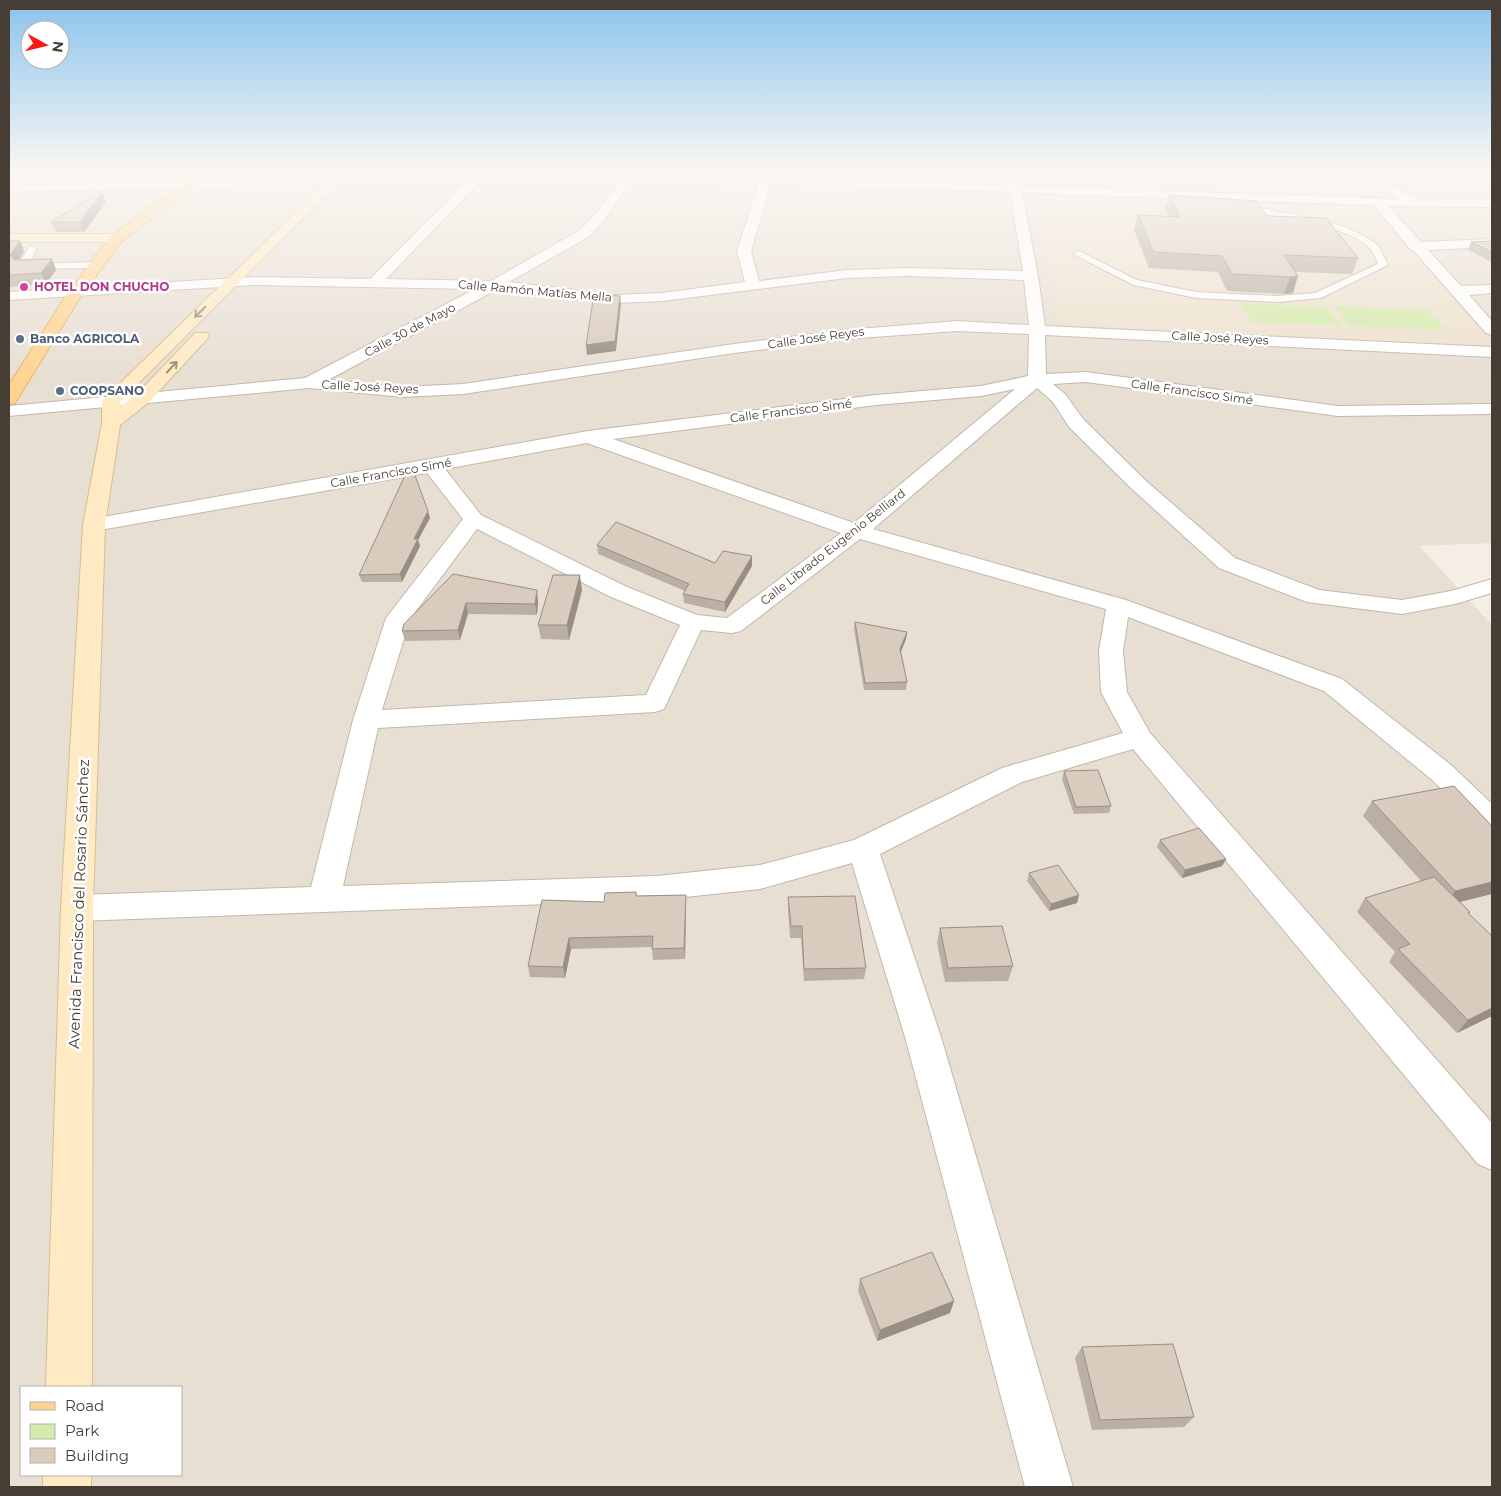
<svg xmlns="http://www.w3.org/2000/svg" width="1501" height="1496" font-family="Montserrat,sans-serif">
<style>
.residential{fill:#e8dfd3;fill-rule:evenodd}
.education{fill:#eee1ce}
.green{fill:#d5eaab}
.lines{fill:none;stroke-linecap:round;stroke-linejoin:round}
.lane-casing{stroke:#c2b7aa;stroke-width:2}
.street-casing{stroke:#c2b7aa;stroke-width:2}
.secondary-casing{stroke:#d6bd92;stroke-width:2}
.primary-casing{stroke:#eab05d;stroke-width:2}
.lane{fill:#fff;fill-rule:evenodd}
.street{fill:#fff;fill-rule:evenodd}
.secondary{fill:#ffeac4;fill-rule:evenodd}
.primary{fill:#ffd493;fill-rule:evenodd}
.wall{fill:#bbafa3}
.shaded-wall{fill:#988e84}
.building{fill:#d9cbbd;stroke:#988e84}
.oneway{stroke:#998b75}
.hotel-dot{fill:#d1479c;stroke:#fff;stroke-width:2}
.service-dot{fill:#5c6f8a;stroke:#fff;stroke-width:2}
.labels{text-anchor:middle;stroke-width:5;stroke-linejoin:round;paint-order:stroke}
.far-hotel-label{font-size:12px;font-weight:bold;fill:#b23c85;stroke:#fff;text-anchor:start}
.far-street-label{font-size:12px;fill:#463d34;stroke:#fff}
.far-service-label{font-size:12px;font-weight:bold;fill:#4e5e75;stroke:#fff;text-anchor:start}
.street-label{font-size:15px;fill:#463d34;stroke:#fff}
</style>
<rect width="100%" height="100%" fill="#f4eee5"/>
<path class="residential" d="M9,168H1492V543L1419,546L1492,625V1487H9ZM21,1387H181V1475H21Z"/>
<g class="education">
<path d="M232,168H338L328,177L218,178Z"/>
<path d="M1035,191L1370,203L1492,343V347L1058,324Z"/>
</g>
<g class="green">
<path d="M1240,303L1328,307L1342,326L1251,322Z"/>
<path d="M1334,306L1427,310L1446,330L1349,326Z"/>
</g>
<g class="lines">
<g class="lane-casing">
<g id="lane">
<path d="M1241,205C1278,212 1349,219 1377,245C1382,250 1384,258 1388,265L1321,298L1278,302L1196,298L1134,285L1073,254L1078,251L1081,252L1137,280L1196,292L1278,296L1315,293L1378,264C1376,260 1374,253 1371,250C1350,223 1270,217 1238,210L1237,208Z"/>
<path d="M32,246L37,249L28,264L96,262L101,265L96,268L19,269L17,267L29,247Z"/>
</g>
</g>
<g class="street-casing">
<path id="street" d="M1006,168H1017L1021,186L1398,199L1352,168H1365L1415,199H1492V207L1388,206L1421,242L1492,239V247L1428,250L1461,286L1492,285V293L1469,295L1492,321V335L1486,333L1413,250L1410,249L1374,205L1022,193L1038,276L1045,326L1492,347V357L1045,335L1046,374L1086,372L1338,406L1492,404V414L1338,416L1086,382L1053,384L1065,394L1083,419L1146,481L1235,558L1319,590L1402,600L1451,591L1492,579V593L1455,604L1402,614L1307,602L1219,568L1132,489L1069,427L1053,402L1037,388L873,529L1126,600L1342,679L1451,765L1492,804V832L1482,829L1431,779L1324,691L1128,617L1123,651L1127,692L1150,733L1492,1123V1170L1478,1164L1133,749L1022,782L880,854L941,1037L1073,1487H1025L905,1037L852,863L760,889L657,900L77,921L66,917L61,908L66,899L77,895L311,887L353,720L386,618L463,519L427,473L94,531L86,530L83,525L86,520L588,431L876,395L981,386L1028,376L1029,334L957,331L845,339L734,353L463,394L403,397L309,388L9,416V406L305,378L475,289L253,285L9,300V292L253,277L370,279L464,184H350L9,192V185L350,178L471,177L481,171L487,174L484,177H766L1009,185ZM759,183L737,251L745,282L662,293L616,295L509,282L590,236L605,219L629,184ZM478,184H617L597,213L580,230L491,281L386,279ZM771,184L1010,192L1023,271L908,268L847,270L759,281L751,251ZM908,276L1024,280L1029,325L957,321L845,330L734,344L463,384L403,387L328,380L496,290L616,303L662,301L847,278ZM1015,389L854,523L613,439L876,405L981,396ZM587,443L841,533L727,618L697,615L627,587L481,515L445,469ZM477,529L611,597L680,625L646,695L382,710L410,619ZM860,539L1106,609L1099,651L1101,692L1123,733L1002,768L854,840L760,865L657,876L343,886L378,728L655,712L664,709L701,630L732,633L741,631Z"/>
</g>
<g class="secondary-casing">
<g id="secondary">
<path d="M341,168H353L120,402V407L137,394L195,333H207L209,336L207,339L149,402L120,425L105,525L93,908L92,1387H46L61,908L83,525L102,423V401Z"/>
<path d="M9,234H117L124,238L117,242H9Z"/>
<rect x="43" y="1475" width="48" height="12"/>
</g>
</g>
<g class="primary-casing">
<path id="primary" d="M205,168H218L122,241L81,296L15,403L9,404V385L66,296L97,254L112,235Z"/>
</g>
<use href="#lane" class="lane"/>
<use href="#street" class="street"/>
<use href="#secondary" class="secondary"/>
<use href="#primary" class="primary"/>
</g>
<g class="wall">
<path d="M1169,195L1267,216L1358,258L1352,274L1295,272L1293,293L1284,294L1227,291L1218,272L1149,268L1134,230L1138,215L1168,216L1165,210Z"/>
<path d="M106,202L84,232H56L51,222Z"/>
<path d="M9,241L24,251L19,260L52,259L56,270L46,284L9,287Z"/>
<path d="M1492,241V262L1468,250L1471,242Z"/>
<path d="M430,518L418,540L420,546L402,582H362L359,575Z"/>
<path d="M597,545L715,563L752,556V566L725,612L684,603L683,594L685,591L598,554Z"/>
<path d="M453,574L538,601L537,615L468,614L460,640L405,641L402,631Z"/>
<path d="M582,590L569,640L541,639L538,625Z"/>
<path d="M855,622L907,632L906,639L901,652L907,682L906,690H864L854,629Z"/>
<path d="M1064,771L1111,806L1109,813L1074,814L1062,779Z"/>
<path d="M1454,786L1460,902L1470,912L1469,914L1492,1016L1457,1033L1389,962L1395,952L1357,912L1365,898L1421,881L1363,816L1372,801Z"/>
<path d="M1160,840L1226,859L1222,866L1182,878L1157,847Z"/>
<path d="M1029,873L1077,903L1049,911L1027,881Z"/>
<path d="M636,892L637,896L686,895V905L685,959L653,960L652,947L571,949L565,978L530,977L528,966L604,902Z"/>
<path d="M788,897L866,968L864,979L804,981L801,938H790L788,909Z"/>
<path d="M940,928L1013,966L1008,981L945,982L937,943Z"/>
<path d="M860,1279L954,1301L950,1313L877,1341L858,1291Z"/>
<path d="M1082,1347L1194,1417L1184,1427L1092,1430L1075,1358Z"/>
</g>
<g class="shaded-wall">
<path d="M102,192L106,202L84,232L80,222Z"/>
<path d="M20,241L24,251L15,266L10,255Z"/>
<path d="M52,259L56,270L46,284L41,273Z"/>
<path d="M1298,276L1293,293L1284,294L1290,277Z"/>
<path d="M620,296L621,305L616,351L587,355L586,345Z"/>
<path d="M428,511L430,518L418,540L420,546L402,582L400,574L414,539Z"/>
<path d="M752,556V566L725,612V602Z"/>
<path d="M580,575L582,590L569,640L567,625Z"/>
<path d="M537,590L538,601L537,615L535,604Z"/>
<path d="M466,603L468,614L460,640L458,630Z"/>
<path d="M907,632L906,639L899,656L900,649Z"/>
<path d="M1226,859L1222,866L1182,878L1185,870Z"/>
<path d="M1492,882V894L1444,906L1455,891Z"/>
<path d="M686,895V905L685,959L684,948Z"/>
<path d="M1079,895L1077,903L1049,911L1051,904Z"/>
<path d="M569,938L571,949L565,978L563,967Z"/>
<path d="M1492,1008V1016L1457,1033L1468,1020Z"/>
<path d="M954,1301L950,1313L877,1341L880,1330Z"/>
</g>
<g class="building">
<path d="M101,191L102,192L80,222H51Z"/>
<path d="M1169,195L1256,201L1267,216L1326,218L1358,258L1284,255L1298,276L1290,277L1232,274L1222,256L1153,252L1138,215L1180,217Z"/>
<path d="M9,241H20L10,255L14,260L52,259L41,273L9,275Z"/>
<path d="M1492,241V252L1471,242Z"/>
<path d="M594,294L620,296L615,341L586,345Z"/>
<path d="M413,470L428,511L414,539H418L400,574L359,575L407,471Z"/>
<path d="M616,522L715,563L723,551L752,556L725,602L683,594L689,584L597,545Z"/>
<path d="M453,574L537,590L535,604L466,603L458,630L402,631L404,624Z"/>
<path d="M553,575H580L567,625H538Z"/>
<path d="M855,622L907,632L900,649L907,682L865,683Z"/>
<path d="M1098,770L1111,806L1076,807L1064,771Z"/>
<path d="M1454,786L1492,826V882L1455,891L1372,801Z"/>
<path d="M1199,828L1226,859L1185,870L1160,840Z"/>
<path d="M1058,865L1079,895L1051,904L1029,873Z"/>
<path d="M1434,877L1470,912L1468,913L1492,936V1008L1468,1020L1398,949L1410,944L1365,898Z"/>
<path d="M636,892V896L686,895L684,948L652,949L653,936L569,938L563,967L528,966L542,900L604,902L605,893Z"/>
<path d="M855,896L866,968L804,969L802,926H791L788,897Z"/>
<path d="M1002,926L1013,966L948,968L940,928Z"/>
<path d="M932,1252L954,1301L880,1330L860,1279Z"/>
<path d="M1173,1344L1194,1417L1100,1420L1082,1347Z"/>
</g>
<defs><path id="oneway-shaft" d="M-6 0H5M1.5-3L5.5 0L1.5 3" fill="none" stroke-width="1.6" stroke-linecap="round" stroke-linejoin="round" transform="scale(1.25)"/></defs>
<g class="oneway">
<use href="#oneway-shaft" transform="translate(200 312) rotate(135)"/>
<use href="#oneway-shaft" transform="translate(172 367) rotate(-47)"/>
</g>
<linearGradient id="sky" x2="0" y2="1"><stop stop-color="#8ac3ed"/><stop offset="0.45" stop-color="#faf7f3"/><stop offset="1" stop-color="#faf7f3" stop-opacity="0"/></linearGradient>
<rect width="1501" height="377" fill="url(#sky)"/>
<circle class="hotel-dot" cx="24" cy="287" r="5"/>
<g class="service-dot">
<circle cx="20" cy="339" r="5"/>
<circle cx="60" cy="391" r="5"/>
</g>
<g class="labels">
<g class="far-hotel-label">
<text x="34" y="291">HOTEL DON CHUCHO</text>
</g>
<g class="far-street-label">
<text transform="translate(535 291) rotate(5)" y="4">Calle Ramón Matías Mella</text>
<text transform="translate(410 330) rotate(-28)" y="4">Calle 30 de Mayo</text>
<text transform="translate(816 338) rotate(-8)" y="4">Calle José Reyes</text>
<text transform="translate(1220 338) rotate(3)" y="4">Calle José Reyes</text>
<text transform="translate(370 387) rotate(3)" y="4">Calle José Reyes</text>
<text transform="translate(1192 392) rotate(8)" y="4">Calle Francisco Simé</text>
<text transform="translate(791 411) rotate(-7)" y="4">Calle Francisco Simé</text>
<text transform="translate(391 473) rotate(-10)" y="4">Calle Francisco Simé</text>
<text transform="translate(833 547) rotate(-38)" y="4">Calle Librado Eugenio Belliard</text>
</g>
<g class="far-service-label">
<text x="30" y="343">Banco AGRICOLA</text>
<text x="70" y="395">COOPSANO</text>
</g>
<g class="street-label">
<text transform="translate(79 904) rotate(-88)" y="5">Avenida Francisco del Rosario Sánchez</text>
</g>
</g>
<rect width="1501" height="1496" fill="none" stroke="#463d34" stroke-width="20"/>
<rect x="20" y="1386" width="162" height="90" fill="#ffffff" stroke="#b5b1ae"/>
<rect x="30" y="1402" width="25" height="8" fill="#ffd493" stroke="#b5b1ae"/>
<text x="65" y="1411" font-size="15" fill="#463d34">Road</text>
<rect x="30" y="1424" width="25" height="15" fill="#d5eaab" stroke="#b5b1ae"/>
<text x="65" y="1436" font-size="15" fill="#463d34">Park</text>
<rect x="30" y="1448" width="25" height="15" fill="#d9cbbd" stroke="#b5b1ae"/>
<text x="65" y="1461" font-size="15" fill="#463d34">Building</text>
<g transform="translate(45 45) rotate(98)"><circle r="24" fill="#ffffff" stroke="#b5b1ae"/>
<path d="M0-4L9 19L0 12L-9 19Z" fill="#ff1a11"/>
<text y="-8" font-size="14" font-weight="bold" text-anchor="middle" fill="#463d34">N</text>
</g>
</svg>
